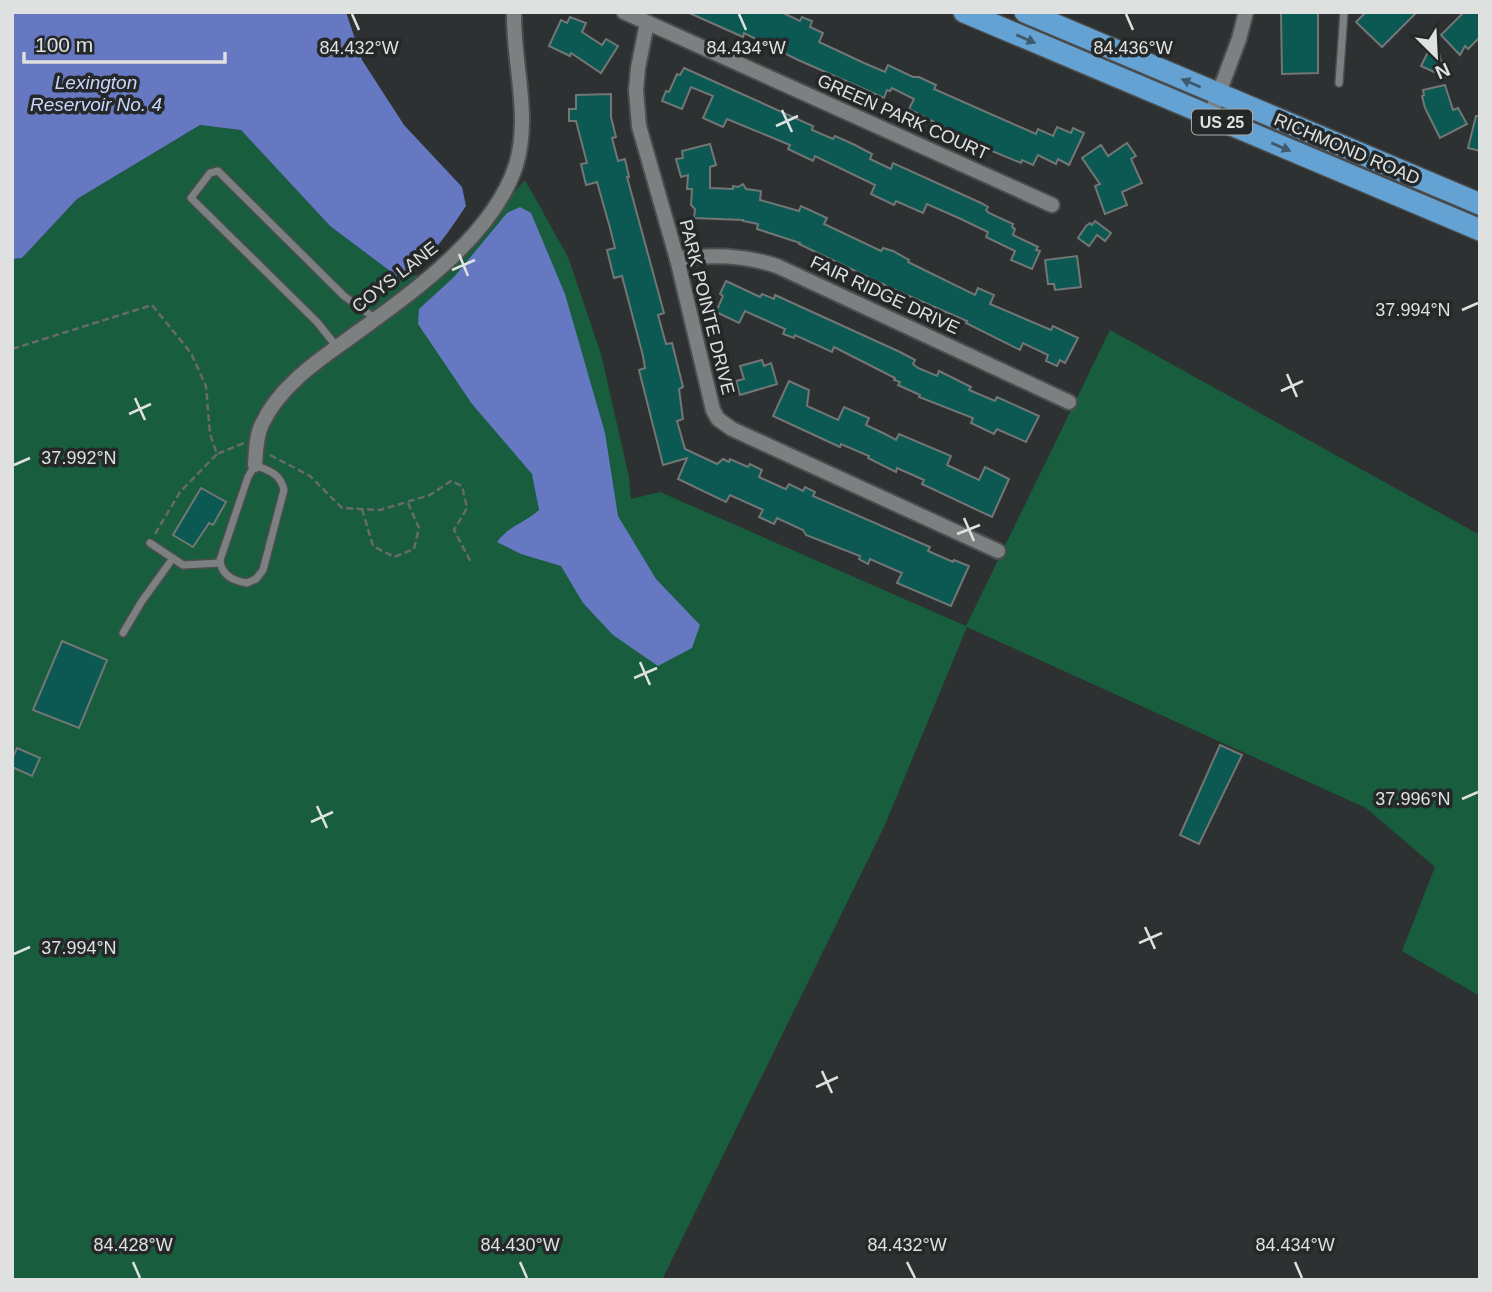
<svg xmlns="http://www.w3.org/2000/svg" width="1492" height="1292" font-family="Arial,sans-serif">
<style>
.green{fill:#185d3e}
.water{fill:#6778c2}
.building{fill:#0c5853;stroke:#727675;stroke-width:2}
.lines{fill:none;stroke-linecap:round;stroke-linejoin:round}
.lane-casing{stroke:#4b4d4e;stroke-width:10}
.street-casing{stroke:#4b4d4e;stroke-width:18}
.highway-casing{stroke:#4b4d4e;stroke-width:24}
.path{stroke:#676a6a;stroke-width:2.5;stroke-dasharray:7 3.5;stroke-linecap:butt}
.lane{stroke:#7d8081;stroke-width:7}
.street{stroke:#7d8081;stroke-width:14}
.highway{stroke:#65a2d4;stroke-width:21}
.oneway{fill:#3f596d}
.ticks{fill:none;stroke:#dfe1e1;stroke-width:2.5}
.labels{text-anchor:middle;stroke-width:7;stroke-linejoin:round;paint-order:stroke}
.shield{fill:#252828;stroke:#a7aaaa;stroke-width:2}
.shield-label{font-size:16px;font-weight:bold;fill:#dfe1e1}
.street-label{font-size:18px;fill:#dfe1e1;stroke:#252828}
.water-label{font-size:19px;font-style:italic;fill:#cad5fe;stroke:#252828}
.ticks-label{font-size:18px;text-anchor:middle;fill:#dfe1e1;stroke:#252828;stroke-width:7;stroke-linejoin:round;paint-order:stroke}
</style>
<rect width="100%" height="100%" fill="#2e3132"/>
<path class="green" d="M200,125L241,130L330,226L398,277L442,273L525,180L568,257L601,354L629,477L631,499L660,492L966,626L1110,330L1480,535V996L1402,951L1435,867L1366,808L967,627L884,827L662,1280H12V259L22,258L77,199Z"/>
<g class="water">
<path d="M12,12H346L362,60L404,125L462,187L466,206C447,234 429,263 398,277L330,226L241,130L200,125L77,199L22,258L12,259Z"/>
<path d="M520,207L531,213L565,294L605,433L618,516L656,579L700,625L692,648L658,666L613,635L583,603L561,566L521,554L497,542C510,525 523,524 539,510L532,474L472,404L418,324L419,309L454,277L507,213Z"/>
</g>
<g class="building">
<path d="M687,12H781L800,21L802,17L812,21L810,27L823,33L819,42L864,63L885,72L888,65L913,77H919L936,85L934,89L1036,134L1038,129L1053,136L1057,127L1071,133L1073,128L1084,133L1069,165L1058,159L1056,164L1038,155L1033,165L1022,160L1021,163L980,146L909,109L914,99L892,88L890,91L887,90L884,98L796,59L744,33L743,37Z"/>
<path d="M1281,12H1318V73L1282,74Z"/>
<path d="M1366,12H1417L1382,47L1356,22Z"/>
<path d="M1464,12H1480V37L1468,49L1465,46L1460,55L1441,35Z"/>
<path d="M570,17L586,23L582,32L602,45L606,39L618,46L601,73L571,53L570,56L549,46L561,20L567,23Z"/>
<path d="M1430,48L1439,53L1445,77L1421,66Z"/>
<path d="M684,68L813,126L812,130L833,139L835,136L855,145L872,154L870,159L891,169L893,163L981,203L988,207L986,210L989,213L1013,224L1012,227L1015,229L1013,235L1038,247L1036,250L1040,251L1032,269L1011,260L1015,251L986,237L988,232L961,219L927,204L923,213L896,201L894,205L871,194L875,185L815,156L813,161L788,149L790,145L727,119L723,127L703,118L713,96L691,87L682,109L662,101L666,91L669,92L677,74L680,75Z"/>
<path d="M1445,85L1453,110L1458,108L1467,124L1440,138L1425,108L1422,96L1424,95L1423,90Z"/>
<path d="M611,94V117L616,137L612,138L618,161L625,159L629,177H627L664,313L658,315L666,344L672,343L683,387L679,389L683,419L677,421L685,449L717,464L723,459L729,462L730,459L748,467L750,464L762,470L759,477L783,488L786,489L789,484L803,491L805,487L815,492L813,496L930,547L928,551L953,562L954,560L969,566L951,606L897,583L902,573L870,559L868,564L859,559L860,556L806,535L803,530L777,518L774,524L759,517L763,510L730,495L726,502L678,479L687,458L663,465L639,370L645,368L643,356L622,276L614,278L607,250L615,248L610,228L597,182L586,185L581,164L587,163L576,121H569V109H576V95Z"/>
<path d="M1476,116H1480V151L1468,148Z"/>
<path d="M1127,143L1136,156L1131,159L1142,183L1122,192L1127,205L1105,214L1095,186L1100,184L1082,158L1101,145L1108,156Z"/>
<path d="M710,144L716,165L710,167V188L733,189V186L738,187L743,184L746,189L761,191L760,200L799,211L801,206L827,218L824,224L881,251L883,248L893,251L909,260L908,262L975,295L978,288L994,295L990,304L1051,330L1053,326L1078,338L1065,363L1060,360L1057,366L1046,361L1048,355L1023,343L1020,350L966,323L967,321L895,290L799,244L800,243L757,229L758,224L743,221V220L694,218L695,209L691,205L692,189H687L688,175L681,177L676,159L683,158L682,151Z"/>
<path d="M1095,221L1111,233L1105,241L1097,235L1089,246L1078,238L1086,226L1090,223L1092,225Z"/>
<path d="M1077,256L1081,287L1055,290L1054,284H1048L1045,260Z"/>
<path d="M726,281L760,297L762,294L774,299L775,295L900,352L915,360L913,364L918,368L937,376L939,371L971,387L969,390L995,401L997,397L1039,416L1026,442L997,429L994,434L971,423L973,418L919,397L920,395L898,385L900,382L894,380L895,378L834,347L832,352L795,335L794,338L783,334L785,329L745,311L739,323L716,312L723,296L720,294Z"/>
<path d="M762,360L764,366L771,363L777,384L740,395L736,381L744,379L740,366Z"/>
<path d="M789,381L809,390L807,406L838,420L844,407L869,418L866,425L885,434L896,440L899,434L951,456L947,465L979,480L985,467L1009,479L992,517L922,484L924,480L897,468L896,472L868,458L869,456L841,444L840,447L773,416Z"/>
<path d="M201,488L226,502L213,525L209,523L193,547L173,535Z"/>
<path d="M62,641L107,660L79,728L33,710Z"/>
<path d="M1220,745L1242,755L1199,844L1180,835Z"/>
<path d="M17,748L40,758L32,776L12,767V759Z"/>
</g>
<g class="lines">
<g class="lane-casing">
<g id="lane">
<path d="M1339,83L1344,12"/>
<path d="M337,347L317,322L191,198L210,173L218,171L344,296L376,319"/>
<path d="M255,465C269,471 280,473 284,490L263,570L256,579L247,583C234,581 221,575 220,560L248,477Z"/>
<path d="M150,543L183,565L220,563"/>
<path d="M123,633L142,601L173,558"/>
</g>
</g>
<g class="street-casing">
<g id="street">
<path d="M624,12L1052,205"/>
<path d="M647,23L638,68L636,90L639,126L677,259L713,410L718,419L732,429L998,551"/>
<path d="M1210,117L1239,39L1246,12"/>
<path d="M677,259C712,254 743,255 777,266L1069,402"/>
<path d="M255,465C256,451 256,436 262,424C278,389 314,363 344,342C404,298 492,240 516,165C531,116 513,63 514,12"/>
</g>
</g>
<g class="highway-casing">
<g id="highway">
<path d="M964,12L1480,230"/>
<path d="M1025,12L1480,204"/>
</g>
</g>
<g class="path">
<path d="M12,349L152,305L191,353L206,386L210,434L217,454L244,443"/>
<path d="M270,455L310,476L342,508L380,510L430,495L451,481L462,486L467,508L454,530L472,564"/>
<path d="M362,509L373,546L394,557L414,549L419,528L408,503"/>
<path d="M155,534L180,492L217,454"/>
</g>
<use href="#lane" class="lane"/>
<use href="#street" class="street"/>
<use href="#highway" class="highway"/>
</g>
<defs><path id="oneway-solid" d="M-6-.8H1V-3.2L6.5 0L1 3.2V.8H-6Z" transform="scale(1.75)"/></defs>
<g class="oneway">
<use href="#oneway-solid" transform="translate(1026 39) rotate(23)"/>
<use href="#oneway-solid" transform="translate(1191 83) rotate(-157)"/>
<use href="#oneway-solid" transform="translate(1281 147) rotate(23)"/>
</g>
<path class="ticks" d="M352,14L359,30M739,14L746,30M1126,14L1133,30M782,110L792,132M776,126L798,116M459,254L468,276M452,270L475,260M1462,310L1478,303M1287,374L1297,397M1281,391L1303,381M135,398L145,420M129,414L151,404M14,465L30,458M964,518L974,541M957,534L980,525M640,662L650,685M634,678L657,668M1462,799L1478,792M317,806L327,828M311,822L333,812M1145,927L1155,949M1139,943L1162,933M14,954L30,947M822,1071L832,1093M816,1087L838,1077M133,1262L140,1278M520,1262L527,1278M907,1262L915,1278M1295,1262L1302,1278"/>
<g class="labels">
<rect class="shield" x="1192" y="109.5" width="60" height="25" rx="5"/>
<g class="shield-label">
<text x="1222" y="128">US 25</text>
</g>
<g class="street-label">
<text transform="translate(903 117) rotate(24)" y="6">GREEN PARK COURT</text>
<text transform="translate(1347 149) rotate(23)" y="6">RICHMOND ROAD</text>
<text transform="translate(395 277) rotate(-38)" y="6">COYS LANE</text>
<text transform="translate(885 295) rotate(25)" y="6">FAIR RIDGE DRIVE</text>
<text transform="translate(707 307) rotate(76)" y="6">PARK POINTE DRIVE</text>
</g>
<g class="water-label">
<text x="96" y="89">Lexington<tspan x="96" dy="22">Reservoir No. 4</tspan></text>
</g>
</g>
<g class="ticks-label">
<text x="359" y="54">84.432°W</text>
<text x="746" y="54">84.434°W</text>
<text x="1133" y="54">84.436°W</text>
<text x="1413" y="316">37.994°N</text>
<text x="79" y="464">37.992°N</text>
<text x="1413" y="805">37.996°N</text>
<text x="79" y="954">37.994°N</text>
<text x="133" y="1251">84.428°W</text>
<text x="520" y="1251">84.430°W</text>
<text x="907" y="1251">84.432°W</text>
<text x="1295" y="1251">84.434°W</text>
</g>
<rect width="1492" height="1292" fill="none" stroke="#dfe1e1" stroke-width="28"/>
<g transform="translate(1436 56) rotate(156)" stroke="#252828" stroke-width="5" paint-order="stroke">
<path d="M0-5L12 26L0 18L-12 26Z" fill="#dfe1e1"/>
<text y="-10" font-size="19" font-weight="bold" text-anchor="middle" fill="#dfe1e1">N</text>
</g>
<path d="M24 52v10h201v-10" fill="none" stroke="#dfe1e1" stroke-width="3.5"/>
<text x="35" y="52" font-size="21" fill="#dfe1e1" stroke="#252828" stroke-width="5" paint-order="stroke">100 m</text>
</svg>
